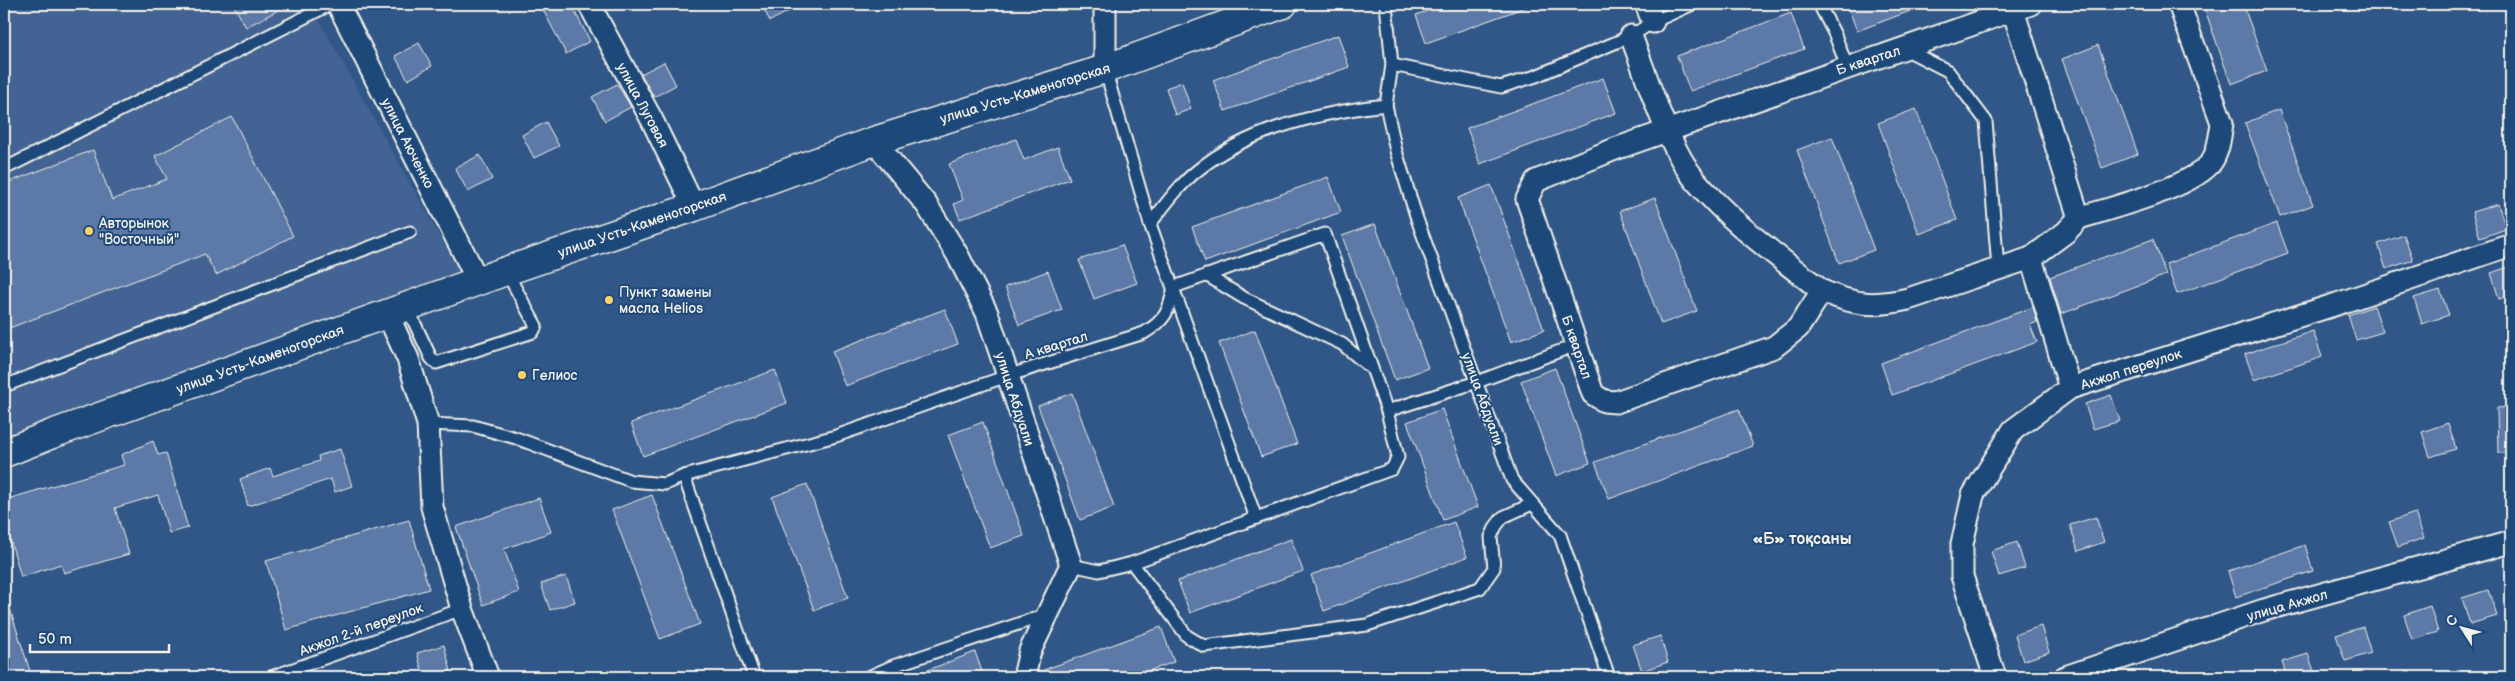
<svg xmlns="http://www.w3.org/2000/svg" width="2515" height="681" font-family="'Balsamiq Sans',sans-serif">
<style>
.built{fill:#426493}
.building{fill:#5d79a7;stroke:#f4f1e8}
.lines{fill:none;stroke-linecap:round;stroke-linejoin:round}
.service-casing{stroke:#f4f1e8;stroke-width:15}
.minor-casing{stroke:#f4f1e8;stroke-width:25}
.tertiary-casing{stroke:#f4f1e8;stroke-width:31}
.service{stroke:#1f4a7a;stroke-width:11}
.minor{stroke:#1f4a7a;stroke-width:21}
.tertiary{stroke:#1f4a7a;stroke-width:28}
.poi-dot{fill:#ffd166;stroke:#1f4a7a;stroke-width:2}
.labels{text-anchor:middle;stroke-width:4;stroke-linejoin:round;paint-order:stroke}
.street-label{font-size:14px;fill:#f4f1e8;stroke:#1f4a7a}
.poi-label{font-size:14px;fill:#f4f1e8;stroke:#1f4a7a;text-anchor:start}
.quarter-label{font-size:16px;font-weight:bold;fill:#f4f1e8;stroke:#1f4a7a}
</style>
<rect width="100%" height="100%" fill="#305787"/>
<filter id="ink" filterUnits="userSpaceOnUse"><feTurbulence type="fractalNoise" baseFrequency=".02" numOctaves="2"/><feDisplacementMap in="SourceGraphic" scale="10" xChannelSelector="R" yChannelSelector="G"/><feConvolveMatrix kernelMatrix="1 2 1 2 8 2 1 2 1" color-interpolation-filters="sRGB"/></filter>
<g filter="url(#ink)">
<path class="built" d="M4,4H310L462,276L4,438Z"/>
<g class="building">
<path d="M233,4H290L246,27Z"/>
<path d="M540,4H571L590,41L566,54Z"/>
<path d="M761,4H803L770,21Z"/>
<path d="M1448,4H1529V6L1426,43L1416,15Z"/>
<path d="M1847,4H1925L1926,5L1857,31Z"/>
<path d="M2203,4H2243L2267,71L2231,84Z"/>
<path d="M1791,13L1804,49L1690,91L1677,56Z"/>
<path d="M1338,35L1349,67L1225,111L1213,80Z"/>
<path d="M419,43L432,66L408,80L395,56Z"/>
<path d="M2098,45L2138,154L2102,168L2062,59Z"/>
<path d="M664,62L676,85L654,97L641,74Z"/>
<path d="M1603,78L1616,113L1480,164L1467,128Z"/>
<path d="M1182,82L1191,109L1175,115L1166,88Z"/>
<path d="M617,84L631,107L605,121L592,97Z"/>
<path d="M1916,109L1957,220L1919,234L1878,123Z"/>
<path d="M2279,110L2313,205L2280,217L2245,123Z"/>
<path d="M232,117L293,236L216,275L205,254L4,330V184L93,150L112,200L167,179L155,156Z"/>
<path d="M546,122L559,146L534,158L522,135Z"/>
<path d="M1832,137L1874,250L1839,263L1797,150Z"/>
<path d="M1016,139L1024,160L1058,147L1070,179L960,219L954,204L963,200L949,164Z"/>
<path d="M480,155L492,179L468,192L455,168Z"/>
<path d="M1328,177L1341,212L1205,262L1192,227Z"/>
<path d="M1491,185L1544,330L1511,342L1458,198Z"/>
<path d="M1655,198L1697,311L1661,324L1620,211Z"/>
<path d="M2498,204L2506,229L2480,238L2472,212Z"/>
<path d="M2277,223L2288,253L2177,294L2166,264Z"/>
<path d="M1375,224L1428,368L1395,380L1342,236Z"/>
<path d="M2404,235L2413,260L2386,269L2378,244Z"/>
<path d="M2153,239L2166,275L2061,314L2050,277Z"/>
<path d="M1122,245L1137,283L1094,299L1079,260Z"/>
<path d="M2511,266V295L2499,299L2491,273Z"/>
<path d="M1048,271L1062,310L1019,325L1005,287Z"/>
<path d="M2440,290L2449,315L2422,324L2414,298Z"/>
<path d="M2374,306L2383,332L2356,340L2348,315Z"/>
<path d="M2033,307L2037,322L2030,325L2037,342L1892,395L1881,363Z"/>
<path d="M945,309L958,344L845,386L832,351Z"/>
<path d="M1255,330L1297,444L1261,457L1219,343Z"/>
<path d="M2313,331L2322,357L2254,380L2245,354Z"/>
<path d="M1555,368L1590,463L1556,476L1521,381Z"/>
<path d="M775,370L787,403L643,456L631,423Z"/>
<path d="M1072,393L1114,507L1080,520L1038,406Z"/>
<path d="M2111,395L2120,421L2093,429L2085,404Z"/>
<path d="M2511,407V453H2498L2497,408Z"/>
<path d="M1442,409L1478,507L1443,520L1407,422Z"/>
<path d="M1739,409L1753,446L1609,499L1595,462Z"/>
<path d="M983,422L1024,536L990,548L948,435Z"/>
<path d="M2448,423L2456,449L2430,457L2422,432Z"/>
<path d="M153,441L158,455L166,453L188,528L169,533L158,495L115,508L129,554L64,573L61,564L21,577L4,518V500L124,465L121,455Z"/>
<path d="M340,449L352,486L335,492L331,479L248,506L240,479L270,468L273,476L319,461L318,456Z"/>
<path d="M807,484L848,598L814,610L772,497Z"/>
<path d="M652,495L700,624L660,639L612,510Z"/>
<path d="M539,498L551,532L504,549L519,592L483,605L456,527Z"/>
<path d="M2415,513L2424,538L2398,547L2389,522Z"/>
<path d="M2096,517L2104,542L2078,551L2070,525Z"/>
<path d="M409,520L429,589L286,630L266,561Z"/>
<path d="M1454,522L1467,557L1324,611L1311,575Z"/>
<path d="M1291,539L1303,571L1190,613L1178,581Z"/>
<path d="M2017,542L2025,568L1999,576L1991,551Z"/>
<path d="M2305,545L2313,571L2236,597L2228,571Z"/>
<path d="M566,576L575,602L550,610L541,584Z"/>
<path d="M2488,590L2497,616L2470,624L2462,598Z"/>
<path d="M7,600L32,677H4V601Z"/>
<path d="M2430,606L2438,632L2412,640L2404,615Z"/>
<path d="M2041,626L2049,652L2023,661L2015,635Z"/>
<path d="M1161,627L1174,662L1132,677H1037L1038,672Z"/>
<path d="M2363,627L2371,653L2345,661L2336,635Z"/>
<path d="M1660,636L1668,662L1642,671L1633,645Z"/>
<path d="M444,645L451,671L424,677L417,653Z"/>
<path d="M975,652L984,677H912V676Z"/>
<path d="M2308,654L2316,677H2287L2282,662Z"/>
</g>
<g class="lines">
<g class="service-casing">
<g id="service">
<path d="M1386,4L1392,65L1386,105L1396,151L1417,219L1512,480L1560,535L1609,677"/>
<path d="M1819,4L1835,35L1847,67"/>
<path d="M1905,49L1948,71L1986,121L1998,268"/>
<path d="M1392,65L1501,87L1536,76L1631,36L1653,22L1693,4"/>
<path d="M1105,69L1150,224L1256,518"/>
<path d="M4,169L331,4"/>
<path d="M1150,224C1165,205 1179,185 1198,170C1249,128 1322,112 1386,105"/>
<path d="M1206,275L1244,298L1342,344L1371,368"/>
<path d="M407,307L431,358L436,363L533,332L536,326L506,271"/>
<path d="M4,386L410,232"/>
<path d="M1387,411L1477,382L1576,345"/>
<path d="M428,424L473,426L516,438L631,481L665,484L684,476L836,436L1007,376L1144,333C1166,320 1169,311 1174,287L1325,234L1387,411L1398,457L1392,469L1132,563L1099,571L1071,565"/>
<path d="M684,476L754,677"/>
<path d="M1132,563L1187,636L1204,646L1367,625L1480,588L1494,568L1491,537L1496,526L1503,517L1532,504"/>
<path d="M271,677L462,609"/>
<path d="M868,677L893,666L1048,614"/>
</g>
</g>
<g class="minor-casing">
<g id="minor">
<path d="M338,4L478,281"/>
<path d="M589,4L652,120L694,207"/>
<path d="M1105,4V69"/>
<path d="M1646,4L1653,22"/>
<path d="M2031,4L1615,149L1536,181L1527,199L1593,394L1604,401L1616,402L1774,347L1798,328L1822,291C1855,305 1873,307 1908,299L2031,258L2066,232L2079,218C2110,208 2195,187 2212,161C2219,150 2220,136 2222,123L2179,4"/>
<path d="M2013,10L2079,218"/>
<path d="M1631,36C1648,79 1667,146 1696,181C1732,224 1779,257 1822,291"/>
<path d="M874,141L926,204L957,254L987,313L1071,565L1030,651L1024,677"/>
<path d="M2031,258L2070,388"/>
<path d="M387,313L408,359L428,424L432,507L462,609L488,677"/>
<path d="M1995,677L1962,576V544L1973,495L2013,430L2070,388L2337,304L2511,245"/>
<path d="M2065,677L2264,610L2511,542"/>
</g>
</g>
<g class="tertiary-casing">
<path id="tertiary" d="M4,453L52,434L506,271L694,207L874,141L1105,69L1283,4"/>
</g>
<use href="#service" class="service"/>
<use href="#minor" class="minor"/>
<use href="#tertiary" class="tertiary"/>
</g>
</g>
<g class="poi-dot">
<circle cx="89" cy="231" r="5"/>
<circle cx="609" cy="300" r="5"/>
<circle cx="522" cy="375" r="5"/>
</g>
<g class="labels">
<g class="street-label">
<text transform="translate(1868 60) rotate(-18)" y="5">Б квартал</text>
<text transform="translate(1025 93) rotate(-17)" y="5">улица Усть-Каменогорская</text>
<text transform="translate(643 105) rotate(62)" y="5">улица Луговая</text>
<text transform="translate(408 143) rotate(63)" y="5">улица Аюченко</text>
<text transform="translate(642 224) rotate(-19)" y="5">улица Усть-Каменогорская</text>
<text transform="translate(1056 345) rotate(-17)" y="5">А квартал</text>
<text transform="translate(1577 347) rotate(71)" y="5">Б квартал</text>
<text transform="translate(260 359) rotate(-20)" y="5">улица Усть-Каменогорская</text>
<text transform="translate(2131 369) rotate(-18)" y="5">Акжол переулок</text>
<text transform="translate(1015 399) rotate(72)" y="5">улица Абдуали</text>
<text transform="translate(1483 399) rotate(70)" y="5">улица Абдуали</text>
<text transform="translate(2287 605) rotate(-16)" y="5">улица Акжол</text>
<text transform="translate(361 629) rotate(-20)" y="5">Акжол 2-й переулок</text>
</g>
<g class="poi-label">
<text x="99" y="228">Авторынок<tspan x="99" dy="16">"Восточный"</tspan></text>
<text x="619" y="297">Пункт замены<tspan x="619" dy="16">масла Helios</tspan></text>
<text x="532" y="380">Гелиос</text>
</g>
<g class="quarter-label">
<text x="1802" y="544">«Б» тоқсаны</text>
</g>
</g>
<rect width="2515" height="681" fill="none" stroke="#1f4a7a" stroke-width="20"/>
<rect x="10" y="10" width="2495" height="661" fill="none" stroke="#f4f1e8" stroke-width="2" filter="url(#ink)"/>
<g transform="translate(2462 628) rotate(306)" stroke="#1f4a7a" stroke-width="4" paint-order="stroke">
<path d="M0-4L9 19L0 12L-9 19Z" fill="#f4f1e8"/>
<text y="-8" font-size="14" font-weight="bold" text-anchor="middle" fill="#f4f1e8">С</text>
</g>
<path d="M30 644v8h139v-8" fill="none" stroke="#f4f1e8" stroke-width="2.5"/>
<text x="38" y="644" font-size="15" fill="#f4f1e8" stroke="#1f4a7a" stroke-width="4" paint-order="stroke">50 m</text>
</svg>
